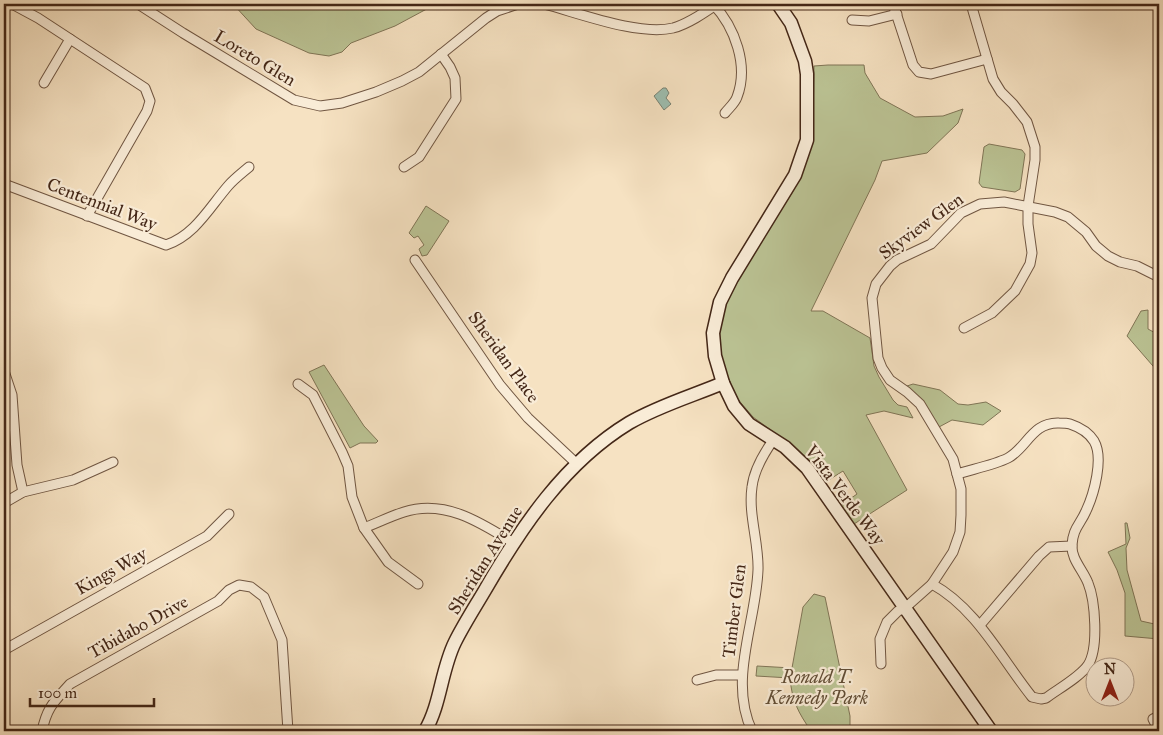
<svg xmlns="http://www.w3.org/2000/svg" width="1163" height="735" font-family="'IM FELL Great Primer',serif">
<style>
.green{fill:#bbc394;stroke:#807556}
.water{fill:#9dbeb0;stroke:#798273}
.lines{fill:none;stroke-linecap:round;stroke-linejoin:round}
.street-casing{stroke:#705642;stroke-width:11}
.secondary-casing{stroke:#442717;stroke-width:15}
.street{stroke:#f9ecd7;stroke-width:9}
.secondary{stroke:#f9ecd7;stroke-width:12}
.labels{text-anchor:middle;stroke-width:4.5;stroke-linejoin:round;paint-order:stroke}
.street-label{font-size:18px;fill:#442717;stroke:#f9ecd7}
.park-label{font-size:18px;font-style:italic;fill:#624e36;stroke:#f9ecd7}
</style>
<rect width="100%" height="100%" fill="#f6e2c2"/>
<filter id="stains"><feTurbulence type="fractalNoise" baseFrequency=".004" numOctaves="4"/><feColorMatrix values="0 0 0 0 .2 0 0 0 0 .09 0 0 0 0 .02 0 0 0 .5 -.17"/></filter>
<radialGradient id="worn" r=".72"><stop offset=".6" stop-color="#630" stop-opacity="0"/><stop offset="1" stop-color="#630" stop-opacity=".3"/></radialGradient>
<g class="green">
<path d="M233,4H436L395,26L351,43L342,52L329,56L309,53L256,29Z"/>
<path d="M828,65H864L865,73L880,98L915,117L943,116L963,109L958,123L927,153L882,161L875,180L811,311H823L870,338L874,366L879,377L893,400L898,405L907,407L913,418L884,411L866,415L907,490L854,524L840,506L857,494L843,471L824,483L812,463L794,447L753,417L736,397L724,373L719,350L721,309L738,277L792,193L808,157L813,125L814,66Z"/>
<path d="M989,144L1022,150L1025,154L1020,189L1015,192L982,187L979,183L984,147Z"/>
<path d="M426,206L449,221L427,255L422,256L419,249L424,245L418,236L414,238L409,233Z"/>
<path d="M1148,310V329L1159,335V373L1127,336L1141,311Z"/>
<path d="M324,365L364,426L378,441L376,443H360L350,448L309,372Z"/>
<path d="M913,384L940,390L958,404L968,405L986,402L1001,411L983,425L952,420L939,427L924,403L907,386Z"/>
<path d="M1125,523H1127L1130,538L1126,548L1127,570L1141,621L1159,625V639L1125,636V593L1117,570L1108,552L1126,544Z"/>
<path d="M814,594L825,597L850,716V731H811C798,712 792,701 790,678L756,676L757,666L792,668L803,607Z"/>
</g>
<path class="water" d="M663,88H666L669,93L666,98L671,104L664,110L654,96Z"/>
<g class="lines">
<g class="street-casing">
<g id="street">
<path d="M12,4L38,18L145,88L150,101L147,111L87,216"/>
<path d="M138,4L183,33L294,100L320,106L342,103L376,92L402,81L419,72L486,18L497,11L518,4"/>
<path d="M544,4C579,13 638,36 673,28C688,24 704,13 717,4"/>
<path d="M713,4C735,27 749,66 737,97C735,103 729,108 725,113"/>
<path d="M893,4L913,65L919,72L931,74L987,59"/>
<path d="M852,20L869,21L897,14"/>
<path d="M44,83L70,39"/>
<path d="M404,167L419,157L456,99L455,78L450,67L441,54"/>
<path d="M4,184L166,245C195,235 209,208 228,186C234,179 242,173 249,167"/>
<path d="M415,260L500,385L528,418L577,464"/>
<path d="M964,328L992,313L1015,291L1030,264L1032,253L1028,224V206L1035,160V147L1027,122L1013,104L1001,92L993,79L971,4"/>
<path d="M4,371L12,395L17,465L23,492"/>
<path d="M298,384L313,395L342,452L348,466L352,497L364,528L388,562L418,584"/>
<path d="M4,503L23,492L73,480L113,462"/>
<path d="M364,528C377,523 391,516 404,512C444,499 480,522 512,542"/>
<path d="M932,584C976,608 1001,658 1032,697L1041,699L1046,698C1058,689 1080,677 1088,665C1099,648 1095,600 1088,583C1083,570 1071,559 1072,545C1073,528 1080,525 1086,511C1094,494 1104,458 1094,441C1089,433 1079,427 1070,424C1067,423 1063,423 1059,423C1032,422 1027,448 1008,458C994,465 973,469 957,474"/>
<path d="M980,625L1039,556L1049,547L1072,546"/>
<path d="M4,650L207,536L229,514"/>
<path d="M881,664L880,639L887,622L898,611L905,608L932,584L953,552L960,532L961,515V489L953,459L920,404L907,392L890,380L882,368L878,358L872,298L876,284L890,266L897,260L931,244L961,213L980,204L1004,202L1055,212L1068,217L1086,232L1096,246L1108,256L1120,262L1137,266L1159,277"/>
<path d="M697,680L716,675H742"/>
<path d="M42,731C47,707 54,702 70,684L218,601L229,590L239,585L251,587L264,597L282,640L288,731"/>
<path d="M752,731C728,680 756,623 758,570C759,543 748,514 752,487C754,469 764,453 774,439"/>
<path d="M1159,731L1153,719L1159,716"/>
</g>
</g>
<g class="secondary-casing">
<g id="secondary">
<path d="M778,4L791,23L805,61L807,74V140L795,175L732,278L720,302L713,333L715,356L723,383L734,406L749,424L785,447L807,468L991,731"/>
<path d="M425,731C441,704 441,670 455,642C464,624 475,607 485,590C522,526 565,462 629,423C658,406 692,396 723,383"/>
</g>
</g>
<use href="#street" class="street"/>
<use href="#secondary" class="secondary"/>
</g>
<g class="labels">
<g class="street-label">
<text transform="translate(255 58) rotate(31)" y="6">Loreto Glen</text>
<text transform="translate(102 204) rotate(21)" y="6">Centennial Way</text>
<text transform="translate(921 226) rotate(-36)" y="6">Skyview Glen</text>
<text transform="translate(504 357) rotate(54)" y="6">Sheridan Place</text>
<text transform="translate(845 495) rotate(53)" y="6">Vista Verde Way</text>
<text transform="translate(485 560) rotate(-58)" y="6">Sheridan Avenue</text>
<text transform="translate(111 571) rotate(-29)" y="6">Kings Way</text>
<text transform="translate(734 611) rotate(-83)" y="6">Timber Glen</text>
<text transform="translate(138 627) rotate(-29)" y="6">Tibidabo Drive</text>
</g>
<g class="park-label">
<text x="817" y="683">Ronald T.<tspan x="817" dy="21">Kennedy Park</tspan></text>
</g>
</g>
<rect width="1163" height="735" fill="none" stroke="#f6e2c2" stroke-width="20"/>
<rect x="5" y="5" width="1153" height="725" fill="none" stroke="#442717" stroke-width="2.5"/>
<rect x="10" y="10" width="1143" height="715" fill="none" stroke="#442717"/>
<g transform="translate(1110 682)"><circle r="24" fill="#f9ecd7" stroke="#b19d8a"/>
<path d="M0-4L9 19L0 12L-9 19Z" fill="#8f2418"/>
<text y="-8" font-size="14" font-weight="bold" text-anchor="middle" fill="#442717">N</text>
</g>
<path d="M30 698v8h124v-8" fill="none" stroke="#442717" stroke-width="2.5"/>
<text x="38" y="698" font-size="15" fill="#442717" stroke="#f9ecd7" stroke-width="4" paint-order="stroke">100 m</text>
<rect width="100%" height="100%" filter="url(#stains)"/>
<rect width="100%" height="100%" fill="url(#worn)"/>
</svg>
